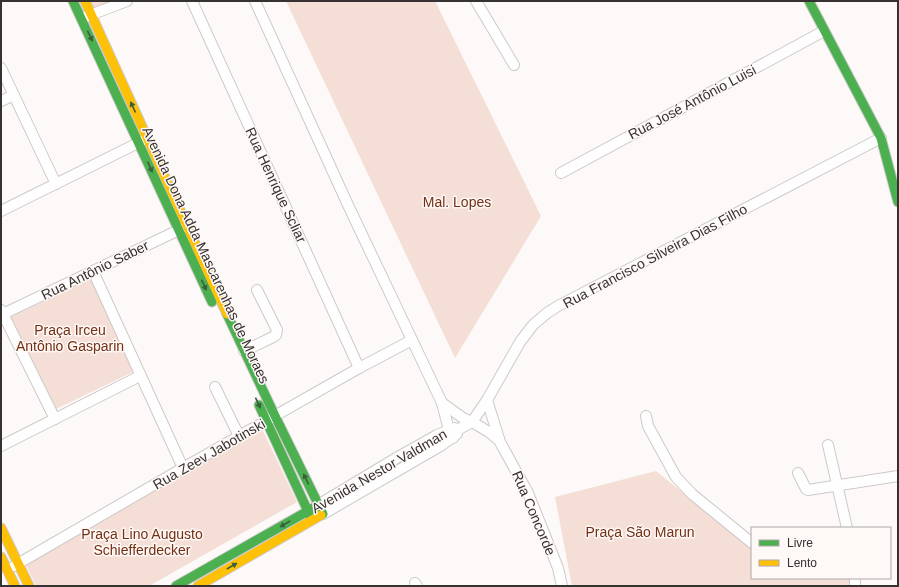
<svg xmlns="http://www.w3.org/2000/svg" width="899" height="587" font-family="Arial,sans-serif">
<style>
.green{fill:#f4ded6}
.lines{fill:none;stroke-linecap:round;stroke-linejoin:round}
.street-casing{stroke:#cdcac9;stroke-width:12}
.fast-casing{stroke:#cdcac9;stroke-width:11}
.slow-casing{stroke:#cdcac9;stroke-width:11}
.street{stroke:#fffefe;stroke-width:10}
.fast{stroke:#4caf50;stroke-width:9}
.slow{stroke:#ffc107;stroke-width:9}
.oneway{fill:#3d5e3c}
.labels{text-anchor:middle;stroke-width:3;stroke-linejoin:round;paint-order:stroke}
.street-label{font-size:14px;fill:#353231;stroke:#fef8f6}
.park-label{font-size:14px;fill:#742f12;stroke:#fef8f6}
</style>
<rect width="100%" height="100%" fill="#fcf9f8"/>
<g class="green">
<path d="M90,1H119L95,10Z"/>
<path d="M286,1H435L541,216L455,358Z"/>
<path d="M91,279L133,372L56,409L11,317Z"/>
<path d="M261,427L297,502L149,586H36L24,561Z"/>
<path d="M656,471L752,548V578H849V586H572L555,497Z"/>
</g>
<g class="lines">
<g class="street-casing">
<g id="street">
<path d="M192,1L359,368"/>
<path d="M255,1L348,205L442,403L449,430L453,438"/>
<path d="M476,1L514,65"/>
<path d="M85,17L127,1"/>
<path d="M1,68L56,184"/>
<path d="M1,101L14,95"/>
<path d="M561,173L824,31"/>
<path d="M1,211L144,140"/>
<path d="M93,271L183,468"/>
<path d="M1,310L55,419"/>
<path d="M3,314L183,228"/>
<path d="M244,351L273,337L276,335L277,330L257,290"/>
<path d="M215,387L239,436"/>
<path d="M487,400L500,442L528,493L558,568L562,586"/>
<path d="M442,403L463,418L472,422L489,432L499,440"/>
<path d="M646,416L648,426L676,477L692,494L752,543"/>
<path d="M461,428L472,422L487,400L520,342L533,325L547,313L558,306L881,138"/>
<path d="M828,445L847,528"/>
<path d="M1,446L140,376"/>
<path d="M798,473L806,489L808,490L898,476"/>
<path d="M318,505L398,457L437,435L455,428"/>
<path d="M323,514L442,445L457,434"/>
<path d="M14,566L183,468L359,368L412,340"/>
<path d="M855,578V586"/>
<path d="M415,583L417,586"/>
</g>
</g>
<g class="fast-casing">
<g id="fast">
<path d="M73,1L212,302"/>
<path d="M809,1L881,138L898,202"/>
<path d="M227,314L275,416L323,514L321,515"/>
<path d="M259,405L312,520"/>
<path d="M176,586L315,507"/>
</g>
</g>
<g class="slow-casing">
<g id="slow">
<path d="M85,1L227,314"/>
<path d="M1,528L29,586"/>
<path d="M1,557L15,586"/>
<path d="M198,586L321,515"/>
</g>
</g>
<use href="#street" class="street"/>
<use href="#fast" class="fast"/>
<use href="#slow" class="slow"/>
</g>
<defs><path id="oneway-solid" d="M-6-.8H1V-3.2L6.5 0L1 3.2V.8H-6Z"/></defs>
<g class="oneway">
<use href="#oneway-solid" transform="translate(90 36) rotate(65)"/>
<use href="#oneway-solid" transform="translate(133 107) rotate(-114)"/>
<use href="#oneway-solid" transform="translate(150 167) rotate(66)"/>
<use href="#oneway-solid" transform="translate(204 285) rotate(65)"/>
<use href="#oneway-solid" transform="translate(258 403) rotate(65)"/>
<use href="#oneway-solid" transform="translate(306 479) rotate(-116)"/>
<use href="#oneway-solid" transform="translate(285 524) rotate(150)"/>
<use href="#oneway-solid" transform="translate(232 566) rotate(-30)"/>
</g>
<g class="labels">
<g class="street-label">
<text transform="translate(692 102) rotate(-28)" y="5">Rua José Antônio Luisi</text>
<text transform="translate(276 185) rotate(65)" y="5">Rua Henrique Scliar</text>
<text transform="translate(206 255) rotate(65)" y="5">Avenida Dona Adda Mascarenhas de Moraes</text>
<text transform="translate(655 256) rotate(-28)" y="5">Rua Francisco Silveira Dias Filho</text>
<text transform="translate(95 270) rotate(-26)" y="5">Rua Antônio Saber</text>
<text transform="translate(209 454) rotate(-30)" y="5">Rua Zeev Jabotinski</text>
<text transform="translate(379 471) rotate(-30)" y="5">Avenida Nestor Valdman</text>
<text transform="translate(534 513) rotate(67)" y="5">Rua Concorde</text>
</g>
<g class="park-label">
<text x="457" y="207">Mal. Lopes</text>
<text x="70" y="335">Praça Irceu<tspan x="70" dy="16">Antônio Gasparin</tspan></text>
<text x="640" y="537">Praça São Marun</text>
<text x="142" y="539">Praça Lino Augusto<tspan x="142" dy="16">Schiefferdecker</tspan></text>
</g>
</g>
<rect width="899" height="587" fill="none" stroke="#353231" stroke-width="4"/>
<rect x="751" y="527" width="140" height="52" fill="#fef8f6" stroke="#aea9a7"/>
<rect x="759" y="540" width="20" height="6" fill="#4caf50" stroke="#aea9a7"/>
<text x="787" y="547" font-size="12" fill="#353231">Livre</text>
<rect x="759" y="560" width="20" height="6" fill="#ffc107" stroke="#aea9a7"/>
<text x="787" y="567" font-size="12" fill="#353231">Lento</text>
</svg>
